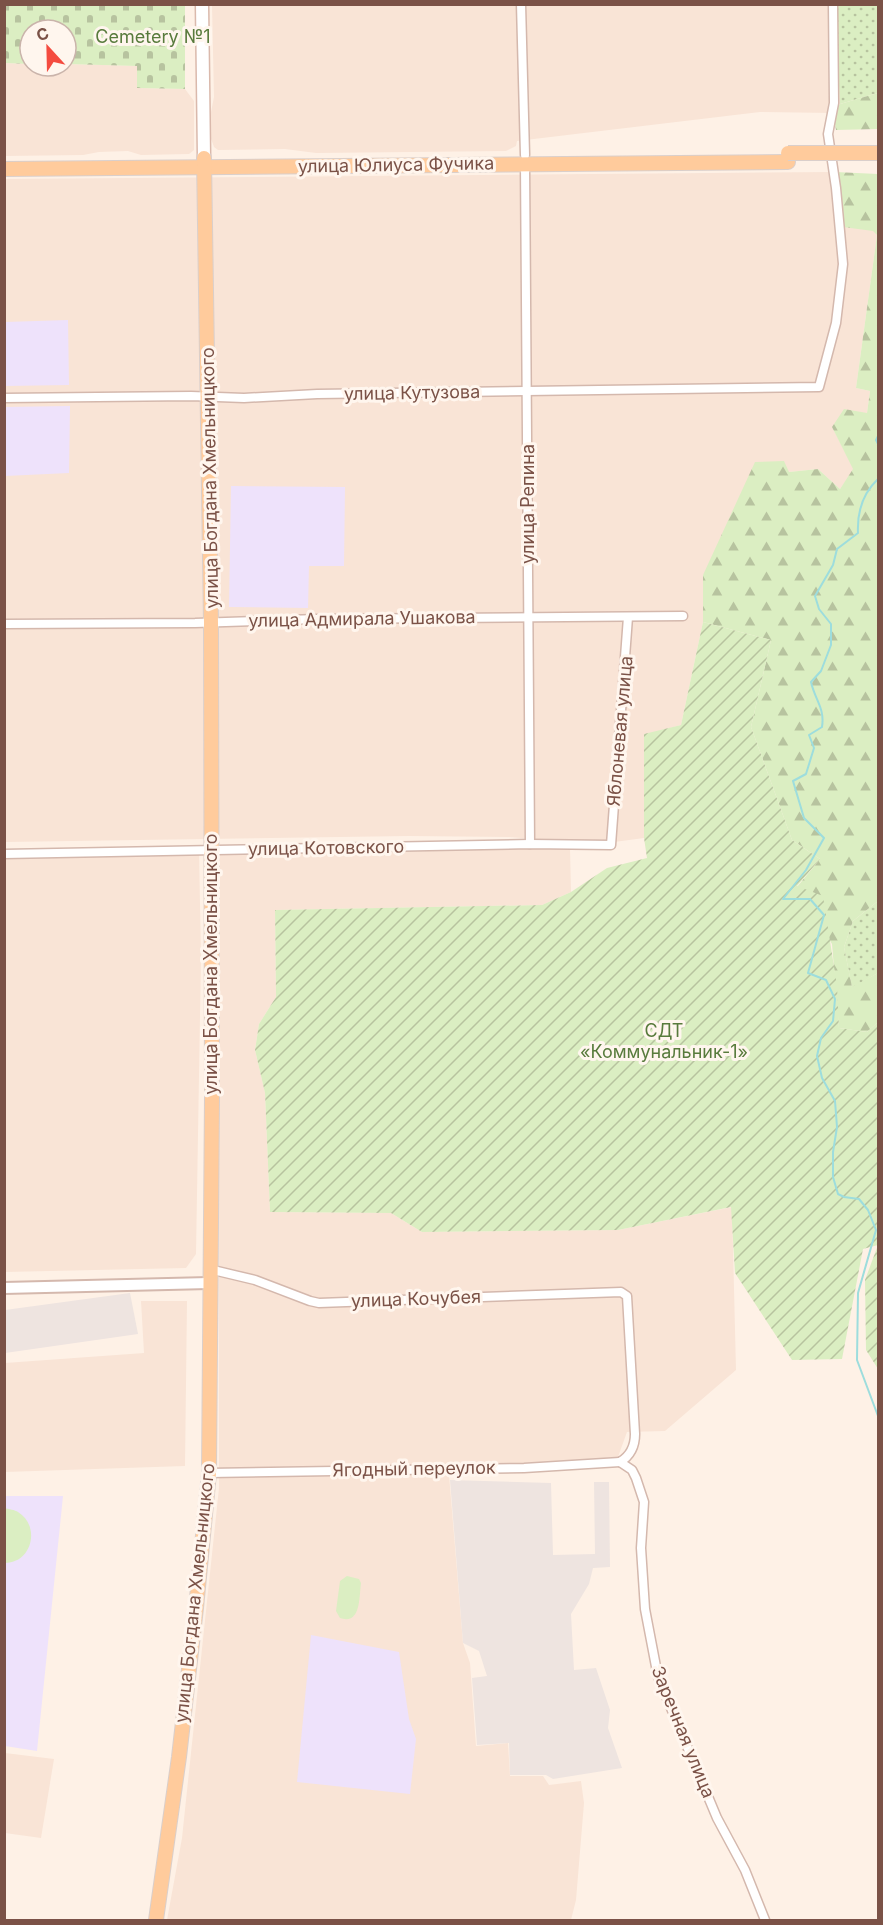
<svg xmlns="http://www.w3.org/2000/svg" width="883" height="1925" font-family="Inter,sans-serif">
<style>
.residential{fill:#f9e4d6}
.industrial{fill:#eee4e0}
.education{fill:#eee2fb}
.grass{fill:url(#grass-dots)}
.forest{fill:url(#forest-firs)}
.cemetery{fill:url(#cemetery-stones)}
.garden{fill:url(#garden-furrows)}
.pitch{fill:#dbeec2}
.lines{fill:none;stroke-linecap:round;stroke-linejoin:round}
.stream{stroke:#9ddddd;stroke-width:2}
.minor-casing{stroke:#d4b8ad;stroke-width:11}
.tertiary-casing{stroke:#d4b8ad;stroke-width:14}
.secondary-casing{stroke:#dab9ac;stroke-width:15}
.primary-casing{stroke:#dacfcb;stroke-width:16}
.minor{stroke:#fff;stroke-width:8}
.tertiary{stroke:#fff;stroke-width:10}
.secondary{stroke:#fff;stroke-width:12}
.primary{stroke:#ffcb9c;stroke-width:14}
.primary-bridge-casing{stroke:#dacfcb;stroke-width:16;stroke-linecap:butt}
.primary-bridge{stroke:#ffcb9c;stroke-width:14}
.labels{text-anchor:middle;stroke-width:6;stroke-linejoin:round;paint-order:stroke}
.park-label{font-size:18px;fill:#587b3c;stroke:#fff6ee}
.street-label{font-size:18px;fill:#7b5247;stroke:#fff6ee}
</style>
<defs>
<pattern id="grass-dots" width="8" height="8" patternUnits="userSpaceOnUse" patternTransform="scale(1.5)"><rect width="8" height="8" fill="#dbeec2"/><path d="M2 2h.1M6 6h.1" fill="none" stroke="#b7c39f" stroke-width="1.8" stroke-linecap="round"/></pattern>
<pattern id="forest-firs" width="22" height="20" patternUnits="userSpaceOnUse" patternTransform="scale(1.5)"><rect width="22" height="20" fill="#dbeec2"/><path d="M5 1l3.5 6h-7zM16 11l3.5 6h-7z" fill="#b7c39f"/></pattern>
<pattern id="cemetery-stones" width="16" height="16" patternUnits="userSpaceOnUse" patternTransform="scale(1.5)"><rect width="16" height="16" fill="#dbeec2"/><path d="M2 7V4a2 2 0 0 1 4 0v3zM10 15v-3a2 2 0 0 1 4 0v3z" fill="#b7c39f"/></pattern>
<pattern id="garden-furrows" width="10" height="10" patternUnits="userSpaceOnUse" patternTransform="scale(1.5)"><rect width="10" height="10" fill="#dbeec2"/><path d="M-1 1l2-2M0 10L10 0M9 11l2-2" fill="none" stroke="#b7c39f"/></pattern>
</defs>
<rect width="100%" height="100%" fill="#fef1e6"/>
<g class="residential">
<path d="M212,5H835L840,104L833,113L760,112L517,141L516,146L506,151L316,153L285,149L218,150L214,147L210,136V117L214,97Z"/>
<path d="M4,63L30,64V66H66V64L138,66L137,88L185,89L194,101V150L189,154L141,155L128,151L99,152L83,155L5,156Z"/>
<path d="M835,172L877,235L856,388L870,391L867,413L832,427L854,469L840,489L818,469L789,472L703,575V622L681,725L644,735V838L599,844L509,837L409,836L5,842L4,179Z"/>
<path d="M570,848L571,892L542,905L275,910L276,997L259,1024L255,1050L265,1093L270,1212L391,1213L422,1232L618,1230L732,1207L736,1370L665,1431L627,1432L618,1457L449,1475L463,1643L470,1663L476,1746L508,1743L510,1776H543L549,1785L581,1781L584,1803L576,1900L571,1920H167L182,1838L219,1488L218,850Z"/>
<path d="M199,851L201,957L196,1254L186,1268L5,1272L4,855Z"/>
<path d="M141,1301H187L185,1466L5,1472V1363L144,1353Z"/>
<path d="M5,1753L54,1759L41,1838L5,1833Z"/>
</g>
<g class="industrial">
<path d="M130,1293L138,1334L5,1353V1310Z"/>
<path d="M450,1480L551,1483L553,1555L595,1554L594,1482H609L610,1567L593,1568L589,1584L571,1614L574,1670L596,1668L610,1710L608,1728L622,1768L553,1779L546,1775H510L509,1743L477,1745L472,1678L487,1676L479,1651L463,1643Z"/>
</g>
<g class="education">
<path d="M68,320L69,385L5,386V322Z"/>
<path d="M70,406L69,473L5,476V407Z"/>
<path d="M231,486L345,487L344,566H309L308,608L229,607Z"/>
<path d="M4,1496H63L37,1751L5,1746Z"/>
<path d="M311,1635L399,1652L409,1719L416,1739L410,1794L297,1782Z"/>
</g>
<g class="grass">
<path d="M835,5H878V93L840,104Z"/>
<path d="M878,901V973L852,988L844,947L853,921Z"/>
</g>
<g class="forest">
<path d="M878,93V129L836,130L833,113L840,104Z"/>
<path d="M835,172L878,174V901L853,921L844,947L852,987L878,973V1022L867,1032L839,1028L832,944L797,887L820,859L792,840L751,727L771,640L703,622V575L755,462L784,461L789,472L818,469L840,489L853,469L832,427L844,409L867,413L870,391L856,388L877,235L873,231L843,227Z"/>
</g>
<path class="cemetery" d="M5,4L185,5V89L137,88V66L66,64V30H30V64L5,63Z"/>
<path class="garden" d="M703,622L771,640L751,727L792,840L820,859L797,886L823,896L837,986L839,1028L867,1032L878,1022V1369L866,1350L865,1280L878,1245L863,1249L842,1359L792,1360L735,1273L731,1207L618,1230L422,1232L391,1213L270,1212L265,1093L255,1050L259,1024L276,997L275,910L542,905L571,892L607,868L647,858L644,838V734L681,725Z"/>
<g class="pitch">
<path d="M4,1508C9,1509 15,1510 18,1512C41,1526 32,1563 5,1563Z"/>
<path d="M347,1576L359,1579L361,1583C359,1598 361,1625 340,1618L336,1611L340,1581Z"/>
</g>
<g class="lines">
<g class="stream">
<path d="M878,436L876,440L878,444"/>
<path d="M878,479C862,494 857,512 858,533L837,549L833,565L815,596L819,609L831,624V645L821,671L811,682C815,700 825,708 822,727L809,735L814,748L806,774L793,781L804,818L824,838L806,870L783,899H810L824,915L808,973L826,980L835,999L833,1021L821,1038L817,1056L822,1078L835,1101L837,1127L833,1152V1177L838,1194L844,1197L859,1199L868,1210L876,1230L858,1293L857,1360L878,1416"/>
</g>
<g class="minor-casing">
<g id="minor">
<path d="M521,4L525,155"/>
<path d="M525,164L530,844"/>
<path d="M4,398L191,396L244,398L317,394L819,387L836,323L843,264L836,188L828,134L834,103L833,4"/>
<path d="M4,624L195,623L318,619L683,616"/>
<path d="M4,854L530,844L611,845L628,617"/>
<path d="M209,1269L255,1280L310,1301L319,1303L621,1292L627,1296L635,1434C635,1447 630,1456 620,1462"/>
<path d="M620,1462L632,1470L636,1478L644,1502L641,1548L645,1609L658,1677L717,1818L745,1870L765,1920"/>
<path d="M209,1473L524,1468L620,1462"/>
</g>
</g>
<g class="tertiary-casing">
<path id="tertiary" d="M4,1288L209,1283"/>
</g>
<g class="secondary-casing">
<path id="secondary" d="M202,4L204,158"/>
</g>
<g class="primary-casing">
<g id="primary">
<path d="M4,169L788,162"/>
<path d="M156,1920L179,1757L196,1608L209,1473L212,1096L211,623L204,158"/>
</g>
</g>
<use href="#minor" class="minor"/>
<use href="#tertiary" class="tertiary"/>
<use href="#secondary" class="secondary"/>
<use href="#primary" class="primary"/>
<g class="primary-bridge-casing">
<path id="primary-bridge" d="M788,153H878"/>
</g>
<use href="#primary-bridge" class="primary-bridge"/>
</g>
<g class="labels">
<g class="park-label">
<text x="153" y="43">Cemetery №1</text>
<text x="664" y="1037">СДТ<tspan x="664" dy="21">«Коммунальник-1»</tspan></text>
</g>
<g class="street-label">
<text transform="translate(396 165) rotate(-1)" y="6">улица Юлиуса Фучика</text>
<text transform="translate(412 393) rotate(-1)" y="6">улица Кутузова</text>
<text transform="translate(210 478) rotate(-91)" y="6">улица Богдана Хмельницкого</text>
<text transform="translate(528 504) rotate(-90)" y="6">улица Репина</text>
<text transform="translate(362 619) rotate(-1)" y="6">улица Адмирала Ушакова</text>
<text transform="translate(620 731) rotate(-85)" y="6">Яблоневая улица</text>
<text transform="translate(326 848) rotate(-1)" y="6">улица Котовского</text>
<text transform="translate(211 964) rotate(-90)" y="6">улица Богдана Хмельницкого</text>
<text transform="translate(416 1299) rotate(-2)" y="6">улица Кочубея</text>
<text transform="translate(414 1469) rotate(-1)" y="6">Ягодный переулок</text>
<text transform="translate(195 1593) rotate(-84)" y="6">улица Богдана Хмельницкого</text>
<text transform="translate(683 1732) rotate(68)" y="6">Заречная улица</text>
</g>
</g>
<rect width="883" height="1925" fill="none" stroke="#7b5247" stroke-width="12"/>
<g transform="translate(48 48) rotate(338)"><circle r="28" fill="#fff6ee" stroke="#cab4ab" stroke-width="1.5"/>
<path d="M0-4.5L10 22L0 15L-10 22Z" fill="#f44b3f"/>
<text y="-9" font-size="16" font-weight="bold" text-anchor="middle" fill="#7b5247">С</text>
</g>
</svg>
